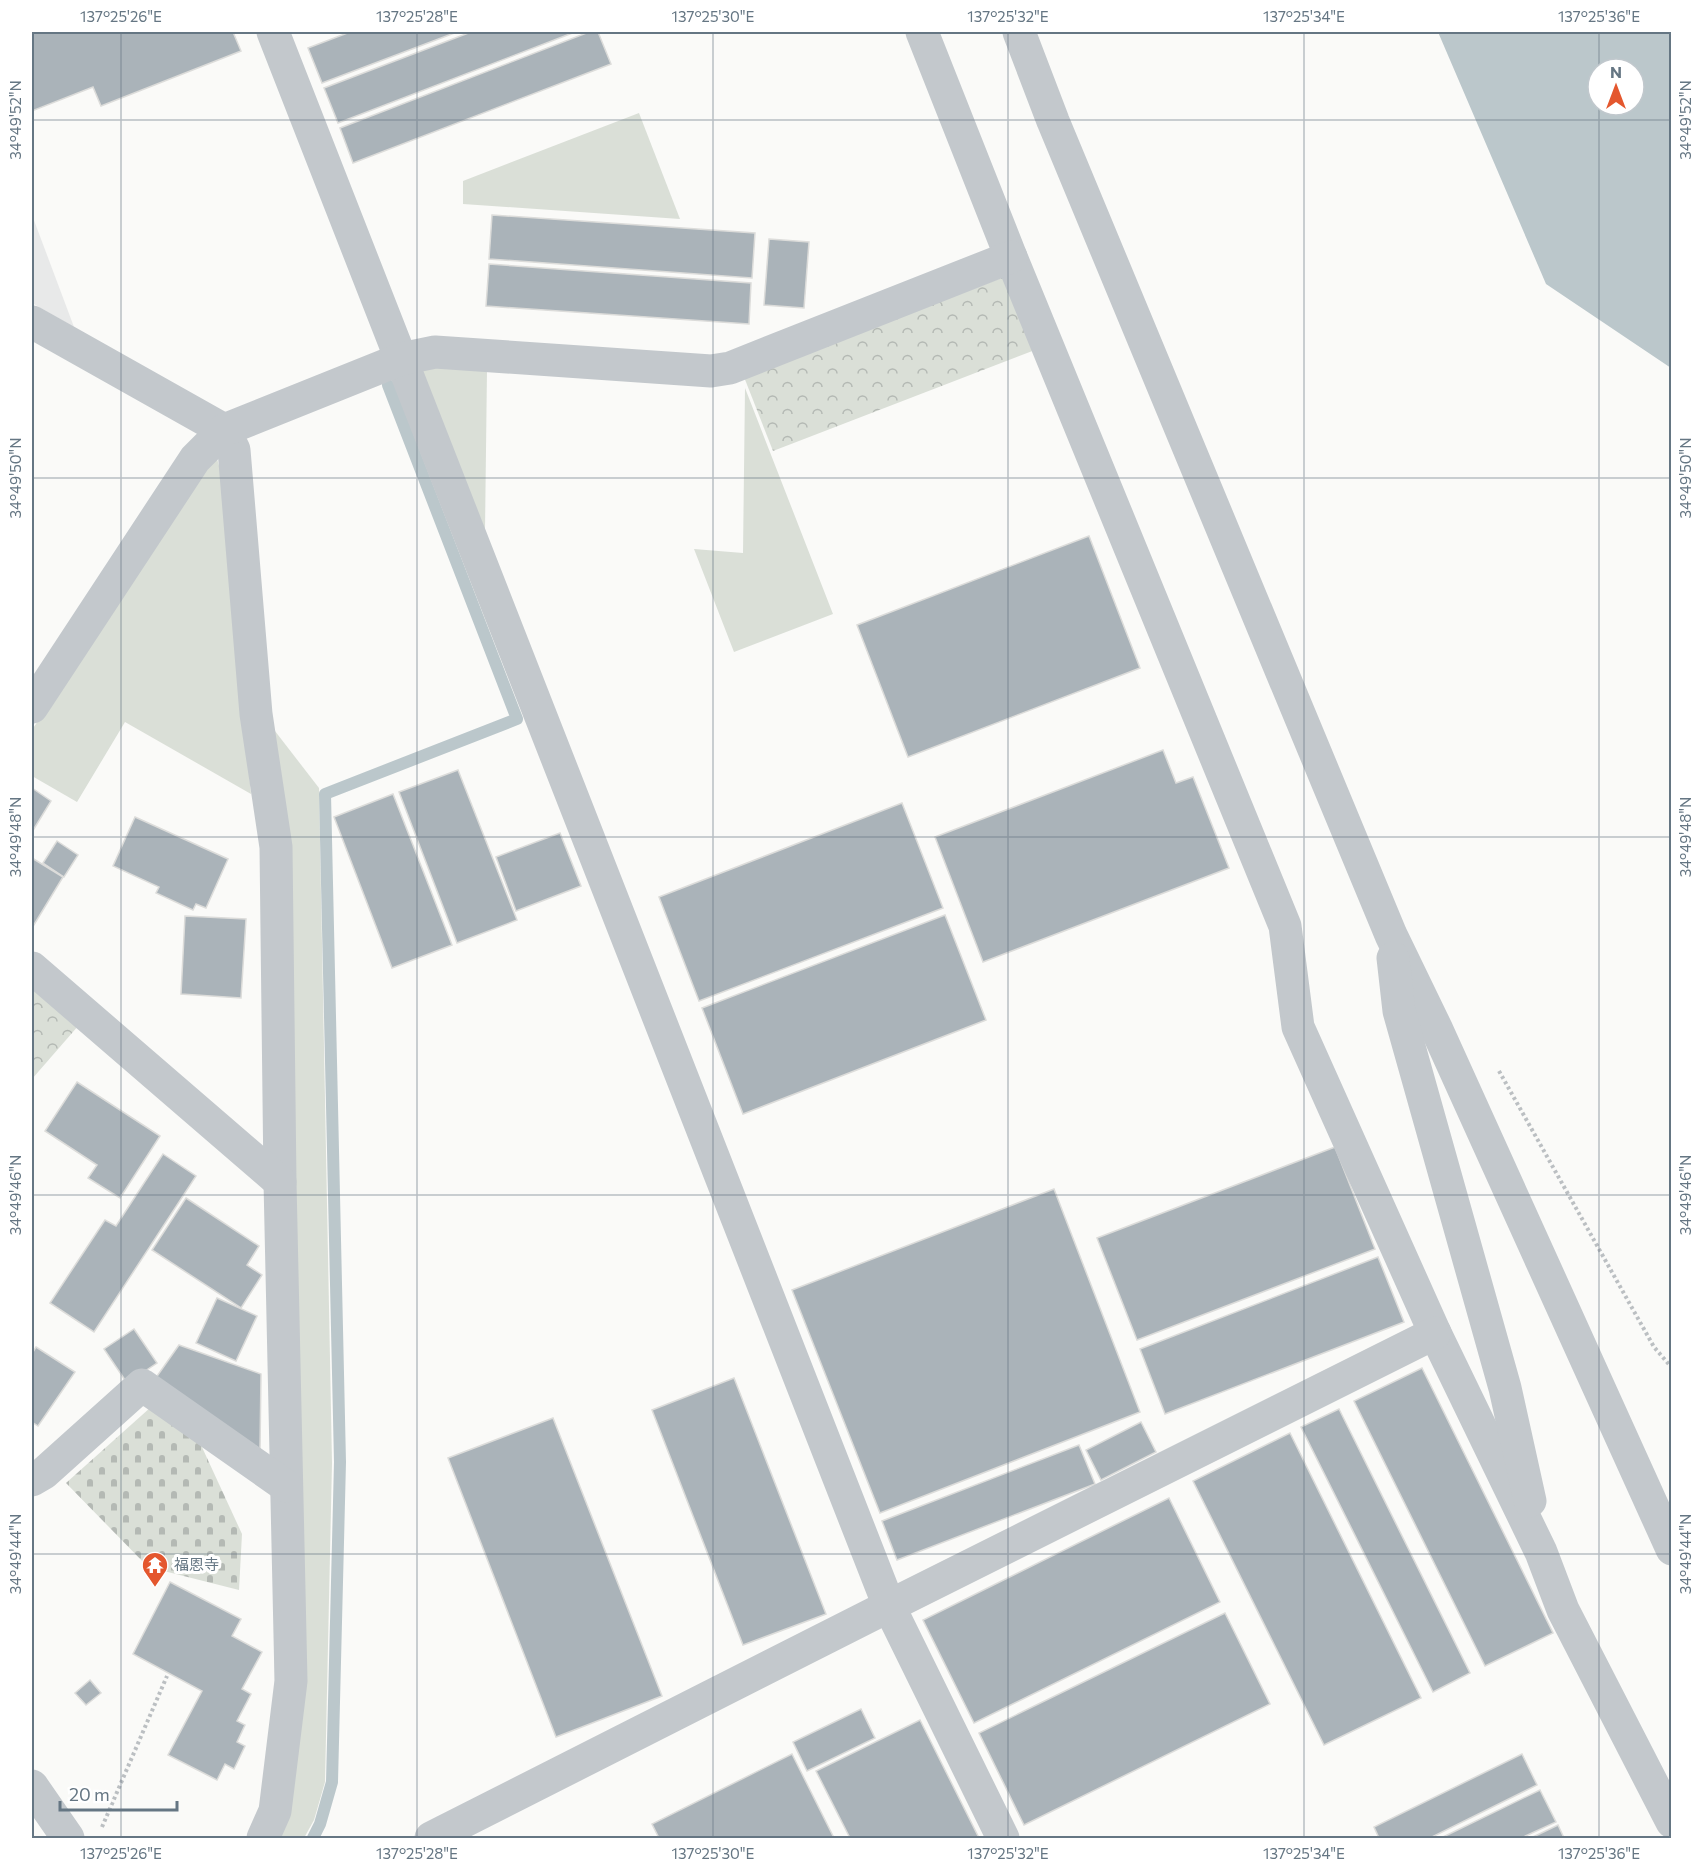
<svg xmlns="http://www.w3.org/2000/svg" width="1703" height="1870" font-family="Commissioner,'Noto Sans JP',sans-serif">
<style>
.built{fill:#e8e9e9}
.grass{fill:#dadfd7}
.forest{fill:url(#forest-crowns)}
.cemetery{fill:url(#cemetery-stones)}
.water{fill:#bbc7cb;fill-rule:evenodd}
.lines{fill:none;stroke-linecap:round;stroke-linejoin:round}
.stream{stroke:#bbc7cb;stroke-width:12}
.building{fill:#aab3b9;stroke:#dcdcda;stroke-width:1.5}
.path{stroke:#bbbfc2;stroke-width:4;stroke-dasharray:3 3;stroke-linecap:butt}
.minor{stroke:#c3c8cc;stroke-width:33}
.ticks{fill:none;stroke:#657683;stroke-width:1.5;stroke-opacity:0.45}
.labels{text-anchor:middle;stroke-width:6;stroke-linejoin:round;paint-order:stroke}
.poi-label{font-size:15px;fill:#657683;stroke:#fff;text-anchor:start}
.neatline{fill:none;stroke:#657683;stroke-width:2}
.ticks-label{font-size:15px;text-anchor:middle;fill:#657683}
</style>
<defs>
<pattern id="forest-crowns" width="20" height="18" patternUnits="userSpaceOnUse" patternTransform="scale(1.5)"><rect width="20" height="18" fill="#dadfd7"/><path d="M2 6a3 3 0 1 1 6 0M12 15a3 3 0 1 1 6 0" fill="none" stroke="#b4b9b4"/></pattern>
<pattern id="cemetery-stones" width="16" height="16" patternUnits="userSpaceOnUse" patternTransform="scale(1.5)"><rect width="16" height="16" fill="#dadfd7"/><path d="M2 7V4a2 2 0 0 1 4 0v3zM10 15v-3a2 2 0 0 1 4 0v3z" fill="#b4b9b4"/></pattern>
</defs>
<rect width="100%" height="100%" fill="#fafaf8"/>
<path class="built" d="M32,215L74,327L32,303Z"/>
<g class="grass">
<path d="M639,113L680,219L463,204V181Z"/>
<path d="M444,366L487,370L485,530L421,370Z"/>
<path d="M745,388L833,614L734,652L694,549L743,553Z"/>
<path d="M216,455L221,473L251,794L125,722L77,802L32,776V730L200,473Z"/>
<path d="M268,722L319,788L332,1463L325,1782L314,1820L304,1838H276Z"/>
</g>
<g class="forest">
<path d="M1004,277L1035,350L773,451L744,377Z"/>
<path d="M32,984L79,1025L32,1079Z"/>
</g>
<path class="cemetery" d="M151,1407L201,1445L242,1534L239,1590L148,1567L66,1483Z"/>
<path class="water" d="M1438,32H1671V368L1546,284ZM1598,69H1634V105H1598Z"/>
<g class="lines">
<path class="stream" d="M313,1838L320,1824L332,1782L340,1462L325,794L517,719L388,385"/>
</g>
<g class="building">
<path d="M32,32H233L241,51L101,106L93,87L32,111Z"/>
<path d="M350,32H457L322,83L308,48Z"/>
<path d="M471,32H575L338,123L324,88Z"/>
<path d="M589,32H598L611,64L353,163L340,128Z"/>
<path d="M492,215L755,233L752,278L489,259Z"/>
<path d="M769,239L809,242L804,308L764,305Z"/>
<path d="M489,264L751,283L749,324L486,306Z"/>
<path d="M1089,536L1140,668L908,757L857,625Z"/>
<path d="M1163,750L1176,783L1193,777L1229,868L983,962L935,837Z"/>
<path d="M458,770L517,920L457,943L399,792Z"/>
<path d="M32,788L51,801L32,832Z"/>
<path d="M393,794L452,945L392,968L334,817Z"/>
<path d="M902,803L943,908L699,1001L659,897Z"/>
<path d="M135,817L228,859L206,908L196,904L193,910L156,893L159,887L113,866Z"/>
<path d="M560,833L581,886L516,911L496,857Z"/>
<path d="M57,841L78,855L64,877L43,863Z"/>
<path d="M32,858L63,877L32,928Z"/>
<path d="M945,915L986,1020L743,1114L702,1008Z"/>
<path d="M185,916L246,919L241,998L181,994Z"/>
<path d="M77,1082L160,1136L120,1198L88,1178L97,1165L45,1131Z"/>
<path d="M1335,1147L1375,1249L1137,1340L1097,1238Z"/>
<path d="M163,1154L196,1176L94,1332L50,1303L105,1220L116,1226Z"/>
<path d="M1054,1189L1140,1412L880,1513L792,1290Z"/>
<path d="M186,1198L259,1246L247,1265L262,1275L241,1308L152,1250Z"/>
<path d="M1378,1257L1404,1322L1165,1414L1140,1349Z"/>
<path d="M217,1298L257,1316L236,1361L196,1343Z"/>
<path d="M134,1329L157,1363L127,1383L104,1349Z"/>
<path d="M179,1345L261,1374L260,1449L155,1379Z"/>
<path d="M36,1347L75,1372L38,1426L32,1422V1354Z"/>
<path d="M1422,1368L1553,1633L1485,1666L1354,1401Z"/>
<path d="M734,1378L826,1614L743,1645L652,1410Z"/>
<path d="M1339,1409L1470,1673L1433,1692L1301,1427Z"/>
<path d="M553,1418L662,1696L556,1737L448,1458Z"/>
<path d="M1141,1422L1156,1452L1101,1480L1086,1450Z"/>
<path d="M1290,1433L1421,1698L1324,1745L1193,1481Z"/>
<path d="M1079,1445L1095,1484L897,1560L882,1521Z"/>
<path d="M1169,1498L1220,1602L974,1723L923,1620Z"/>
<path d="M170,1582L241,1619L232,1636L262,1652L242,1689L251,1694L237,1721L245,1725L237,1742L245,1746L234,1769L225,1764L217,1780L168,1755L202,1691L133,1654Z"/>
<path d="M1225,1613L1270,1704L1024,1825L979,1733Z"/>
<path d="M90,1680L101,1693L86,1705L75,1693Z"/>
<path d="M861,1709L875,1738L807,1771L793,1742Z"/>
<path d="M920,1720L979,1838H850L816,1771Z"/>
<path d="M792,1754L834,1838H659L652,1824Z"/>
<path d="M1522,1754L1537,1785L1430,1838H1379L1374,1827Z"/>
<path d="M1540,1790L1556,1822L1521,1838H1441Z"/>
<path d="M1558,1825L1564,1838H1531Z"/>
</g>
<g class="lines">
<g class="path">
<path d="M1499,1071L1654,1347L1672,1368"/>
<path d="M102,1827L167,1676"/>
</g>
<g class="minor">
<path d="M273,32L889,1606L1003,1838"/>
<path d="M922,32L1011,257L1285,926L1298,1027L1435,1333L1541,1552L1563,1610L1672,1822"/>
<path d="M1019,32L1053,121L1391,935L1437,1030L1672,1549"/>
<path d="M32,322L224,430L234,450L256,714L276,847L280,1182L291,1681L275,1811L263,1838"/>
<path d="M32,707L195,459L224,430L401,359L435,352L711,371L730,368L1011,257"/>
<path d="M1393,958L1399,1011L1505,1388L1530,1501"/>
<path d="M32,968L280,1182"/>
<path d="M32,1480L44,1473L142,1385L286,1486"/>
<path d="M32,1786L68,1838"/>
<path d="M431,1838L889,1606L1435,1333"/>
</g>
</g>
<path class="ticks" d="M121,32V1838M417,32V1838M713,32V1838M1008,32V1838M1304,32V1838M1599,32V69M1599,105V1838M32,120H1672M32,478H1672M32,837H1672M32,1195H1672M32,1554H1672"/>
<defs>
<g id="temple-pin" transform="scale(1.35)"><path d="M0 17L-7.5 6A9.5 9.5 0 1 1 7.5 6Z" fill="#e4572e" stroke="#fff"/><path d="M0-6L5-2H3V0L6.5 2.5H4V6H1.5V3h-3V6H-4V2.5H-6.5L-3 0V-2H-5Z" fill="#fff"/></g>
</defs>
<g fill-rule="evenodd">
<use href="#temple-pin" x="155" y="1565"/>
</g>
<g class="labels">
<g class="poi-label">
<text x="174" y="1570">福恩寺</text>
</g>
</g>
<rect width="1703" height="1870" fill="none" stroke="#ffffff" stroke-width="66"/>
<g transform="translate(1616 87)"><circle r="28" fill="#ffffff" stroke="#c1c8cd" stroke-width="1.5"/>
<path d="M0-4.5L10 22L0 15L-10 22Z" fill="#e4572e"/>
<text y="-9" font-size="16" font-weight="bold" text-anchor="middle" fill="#657683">N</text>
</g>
<path d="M60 1801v9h117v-9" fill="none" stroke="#657683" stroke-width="3"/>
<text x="69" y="1801" font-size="18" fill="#657683" stroke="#ffffff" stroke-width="4.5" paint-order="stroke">20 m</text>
<rect x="33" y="33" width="1637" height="1804" class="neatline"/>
<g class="ticks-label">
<text x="121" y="22">137°25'26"E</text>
<text x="417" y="22">137°25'28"E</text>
<text x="713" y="22">137°25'30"E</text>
<text x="1008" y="22">137°25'32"E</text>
<text x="1304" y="22">137°25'34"E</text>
<text x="1599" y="22">137°25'36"E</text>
<text transform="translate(16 120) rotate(-90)" y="5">34°49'52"N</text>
<text transform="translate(1686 120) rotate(-90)" y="5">34°49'52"N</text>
<text transform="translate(16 478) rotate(-90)" y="5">34°49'50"N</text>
<text transform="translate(1686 478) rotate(-90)" y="5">34°49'50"N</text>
<text transform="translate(16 837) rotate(-90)" y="5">34°49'48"N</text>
<text transform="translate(1686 837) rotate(-90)" y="5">34°49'48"N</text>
<text transform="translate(16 1195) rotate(-90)" y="5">34°49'46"N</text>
<text transform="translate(1686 1195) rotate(-90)" y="5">34°49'46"N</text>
<text transform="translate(16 1554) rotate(-90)" y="5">34°49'44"N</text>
<text transform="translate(1686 1554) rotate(-90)" y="5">34°49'44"N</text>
<text x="121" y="1859">137°25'26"E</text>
<text x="417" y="1859">137°25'28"E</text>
<text x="713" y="1859">137°25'30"E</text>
<text x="1008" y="1859">137°25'32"E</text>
<text x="1304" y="1859">137°25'34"E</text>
<text x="1599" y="1859">137°25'36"E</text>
</g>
</svg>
